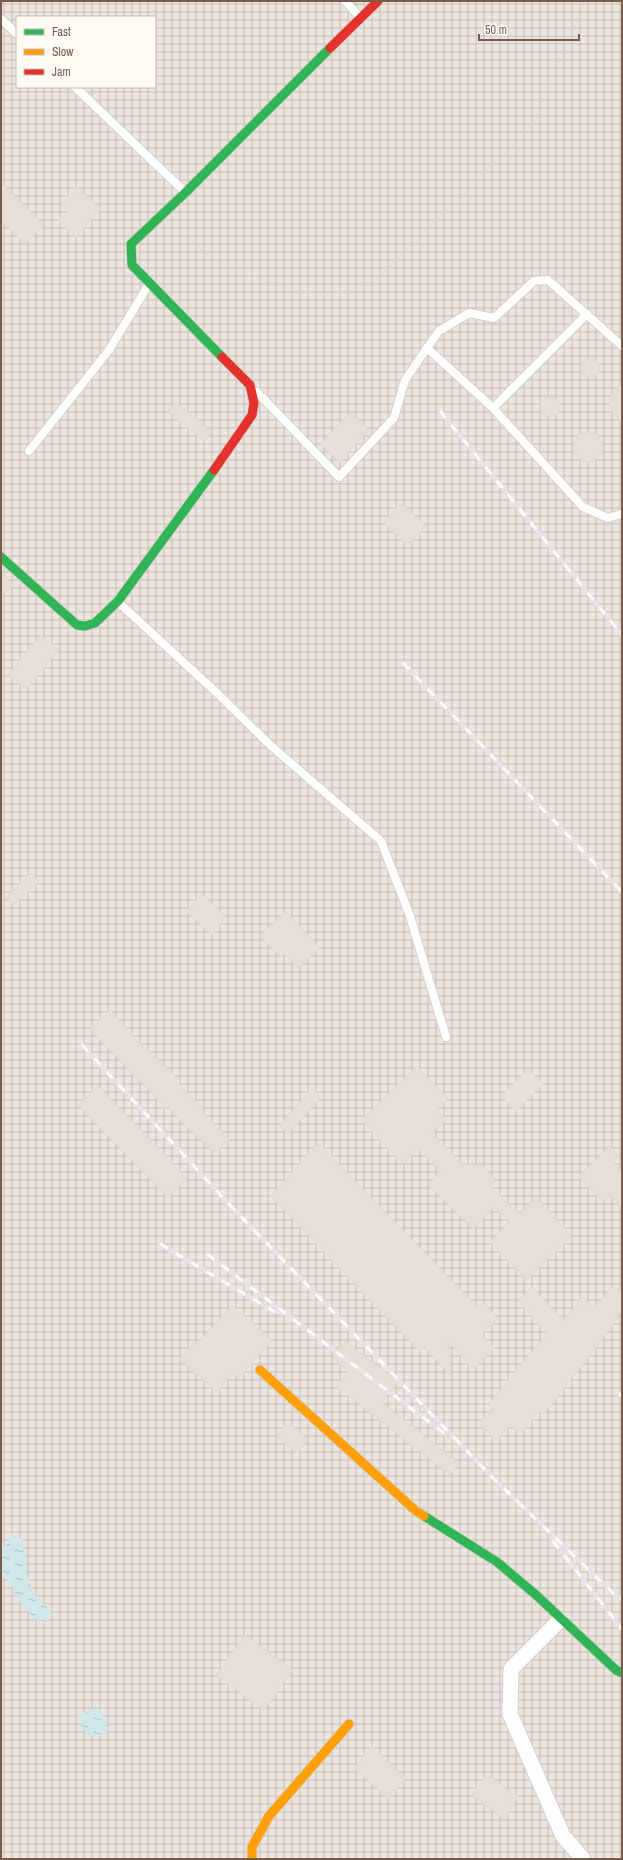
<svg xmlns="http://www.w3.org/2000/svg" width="623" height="1860" font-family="'Archivo Narrow',sans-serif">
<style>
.industrial{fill:url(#industrial-grid);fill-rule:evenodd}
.water{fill:url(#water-ripples)}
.building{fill:#e6ded7;stroke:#e2d8d2}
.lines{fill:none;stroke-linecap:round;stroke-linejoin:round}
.lane-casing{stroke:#d7d1cb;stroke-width:10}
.street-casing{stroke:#d7d1cb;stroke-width:17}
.fast-casing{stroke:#d9d2cb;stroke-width:11}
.slow-casing{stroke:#d9d2cb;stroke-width:11}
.jam-casing{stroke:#d9d2cb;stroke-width:11}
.path{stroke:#dcd5d0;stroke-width:2.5;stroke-dasharray:1 3;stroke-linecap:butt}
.lane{stroke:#fefefd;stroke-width:8}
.street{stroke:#fefefd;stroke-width:15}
.fast{stroke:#30b455;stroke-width:9}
.slow{stroke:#ff9f0a;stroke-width:9}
.jam{stroke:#e5322d;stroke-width:9}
.rail-casing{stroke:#e6e3e7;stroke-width:4.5}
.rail{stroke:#fffaf3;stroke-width:3;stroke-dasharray:9;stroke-linecap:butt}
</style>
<defs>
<pattern id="industrial-grid" width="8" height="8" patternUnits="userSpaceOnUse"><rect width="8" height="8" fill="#ede5e0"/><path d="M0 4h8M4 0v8" fill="none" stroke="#c5bdb8"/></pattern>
<pattern id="water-ripples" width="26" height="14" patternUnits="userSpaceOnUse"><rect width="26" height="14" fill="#d0e8ea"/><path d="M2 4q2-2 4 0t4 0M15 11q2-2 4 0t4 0" fill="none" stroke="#aebfc0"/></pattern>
</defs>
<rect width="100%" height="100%" fill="#f9f5f0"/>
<path class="industrial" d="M1,1H622V1859H1ZM17,17H155V87H17Z"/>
<g class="water">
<path d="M11,1534L23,1540L27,1575L33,1592L52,1613L47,1622L34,1619L18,1599L6,1576L1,1581V1545L2,1547L6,1546Z"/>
<path d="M91,1709H100L110,1728L103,1736H89L81,1727V1721L77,1718L81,1713L85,1714Z"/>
</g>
<g class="building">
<path d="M1,183L44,225L25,244L1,220Z"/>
<path d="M77,187L101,209L76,237L59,221L68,211L61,204Z"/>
<circle cx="590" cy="368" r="10"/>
<path d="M622,384V422L613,414L609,404L612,394Z"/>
<circle cx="550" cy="407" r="10"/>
<path d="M176,402L212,432L204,441L168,411Z"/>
<path d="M350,412L369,430L339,462L320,444Z"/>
<circle cx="588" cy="447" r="15"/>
<path d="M401,503L426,526L408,545L383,522Z"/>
<path d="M1,573L14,585L6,593L1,588Z"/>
<path d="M41,635L59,650L26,689L8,674Z"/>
<path d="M31,873L39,881L14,905L6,897Z"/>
<path d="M202,894L226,917L211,934L186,911Z"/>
<path d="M286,911L320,948L298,968L285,954L281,957L260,936Z"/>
<path d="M110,1010L135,1039L167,1068L178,1079L176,1081L203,1108L200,1111L229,1139L215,1153L185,1125L168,1107L165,1109L141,1081L139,1083L112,1051L111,1052L90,1029Z"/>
<path d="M417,1066L448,1098L437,1109L447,1120L432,1134L461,1164L482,1165L494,1179L492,1188L519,1214L536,1198L572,1236L527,1280L490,1242L510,1222L494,1207L474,1229L428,1185L441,1171L419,1148L403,1164L361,1120Z"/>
<path d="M528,1069L543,1084L516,1111L501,1096Z"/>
<path d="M98,1086L187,1179L168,1198L78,1105Z"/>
<path d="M312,1088L321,1097L288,1134L279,1126Z"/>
<path d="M319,1143L477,1307L483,1302L498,1319L480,1335L494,1348L473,1369L448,1342L451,1376L424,1347L420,1351L270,1196Z"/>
<path d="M610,1146L619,1156L613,1162L622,1172V1208L610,1195L603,1202L578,1177Z"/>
<path d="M613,1286L622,1294V1311L598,1345L543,1415L539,1411L521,1433L511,1425L496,1440L479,1424L493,1410L488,1405L547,1333L518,1301L532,1287L554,1311L564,1320L582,1297L595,1307Z"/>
<path d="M232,1305L272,1341L239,1378L233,1373L217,1392L179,1359L194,1342L197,1344Z"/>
<path d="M345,1341L398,1382L382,1403L459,1463L450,1475L336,1386L348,1371L332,1358Z"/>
<path d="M287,1423L308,1439L297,1453L276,1437Z"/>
<path d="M245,1635L293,1670L264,1710L216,1675Z"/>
<path d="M371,1747L406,1778L388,1798L354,1768Z"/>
<path d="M487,1775L518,1797L504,1819L471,1795Z"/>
</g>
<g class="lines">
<g class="lane-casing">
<g id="lane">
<path d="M345,1L360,17"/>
<path d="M1,19L17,34"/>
<path d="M75,87L185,192"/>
<path d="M622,346L548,280L534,281L494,318L469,313L439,331L427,348L493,408L583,507L608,518L622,514"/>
<path d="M257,392L339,477L394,418L405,380L427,348"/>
<path d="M493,408L587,314"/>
<path d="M29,451L109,350L149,284"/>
<path d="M118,602L217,693L270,745L381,841L410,916L446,1037"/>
</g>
</g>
<g class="street-casing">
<path id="street" d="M560,1620L511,1669L510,1714L563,1836L583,1859"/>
</g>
<g class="fast-casing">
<g id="fast">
<path d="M222,357L132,265L131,244L185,193L330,48"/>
<path d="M1,557L77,625L85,626L95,623L118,601L214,470"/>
<path d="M424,1516L497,1562L535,1594L616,1670L622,1673"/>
</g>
</g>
<g class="slow-casing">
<g id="slow">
<path d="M260,1370L416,1511L424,1516"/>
<path d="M252,1859V1847L269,1816L349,1724"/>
</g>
</g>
<g class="jam-casing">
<g id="jam">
<path d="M330,48L378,1"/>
<path d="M214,470L252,415L254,403L250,385L222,357"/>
</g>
</g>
<path class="path" d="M179,233L219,263L289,289L327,296L372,285L531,127L585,1"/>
<use href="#lane" class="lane"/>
<use href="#street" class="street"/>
<use href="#fast" class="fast"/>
<use href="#slow" class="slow"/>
<use href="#jam" class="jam"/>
<g class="rail-casing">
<g id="rail">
<path d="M440,411L622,635"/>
<path d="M403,663L622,892"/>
<path d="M82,1045L228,1203L493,1478L615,1595L622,1599"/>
<path d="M160,1244L275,1312"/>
<path d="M207,1254L445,1434"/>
<path d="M619,1394L622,1396"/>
<path d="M553,1541L622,1629"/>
</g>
</g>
<use href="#rail" class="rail"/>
</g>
<rect width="623" height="1860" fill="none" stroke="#7a5c4d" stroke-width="4"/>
<rect x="16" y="16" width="140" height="72" fill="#fffaf3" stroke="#cabbb1"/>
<rect x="24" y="29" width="20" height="6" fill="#30b455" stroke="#cabbb1"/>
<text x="52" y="36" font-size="12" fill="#7a5c4d">Fast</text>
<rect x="24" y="49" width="20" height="6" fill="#ff9f0a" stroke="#cabbb1"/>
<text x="52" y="56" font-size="12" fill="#7a5c4d">Slow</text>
<rect x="24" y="69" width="20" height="6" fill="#e5322d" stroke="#cabbb1"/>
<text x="52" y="76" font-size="12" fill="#7a5c4d">Jam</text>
<path d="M479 34v6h100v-6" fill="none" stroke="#7a5c4d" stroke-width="2"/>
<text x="485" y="34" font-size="12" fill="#7a5c4d" stroke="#fffaf3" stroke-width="3" paint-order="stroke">50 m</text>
</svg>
